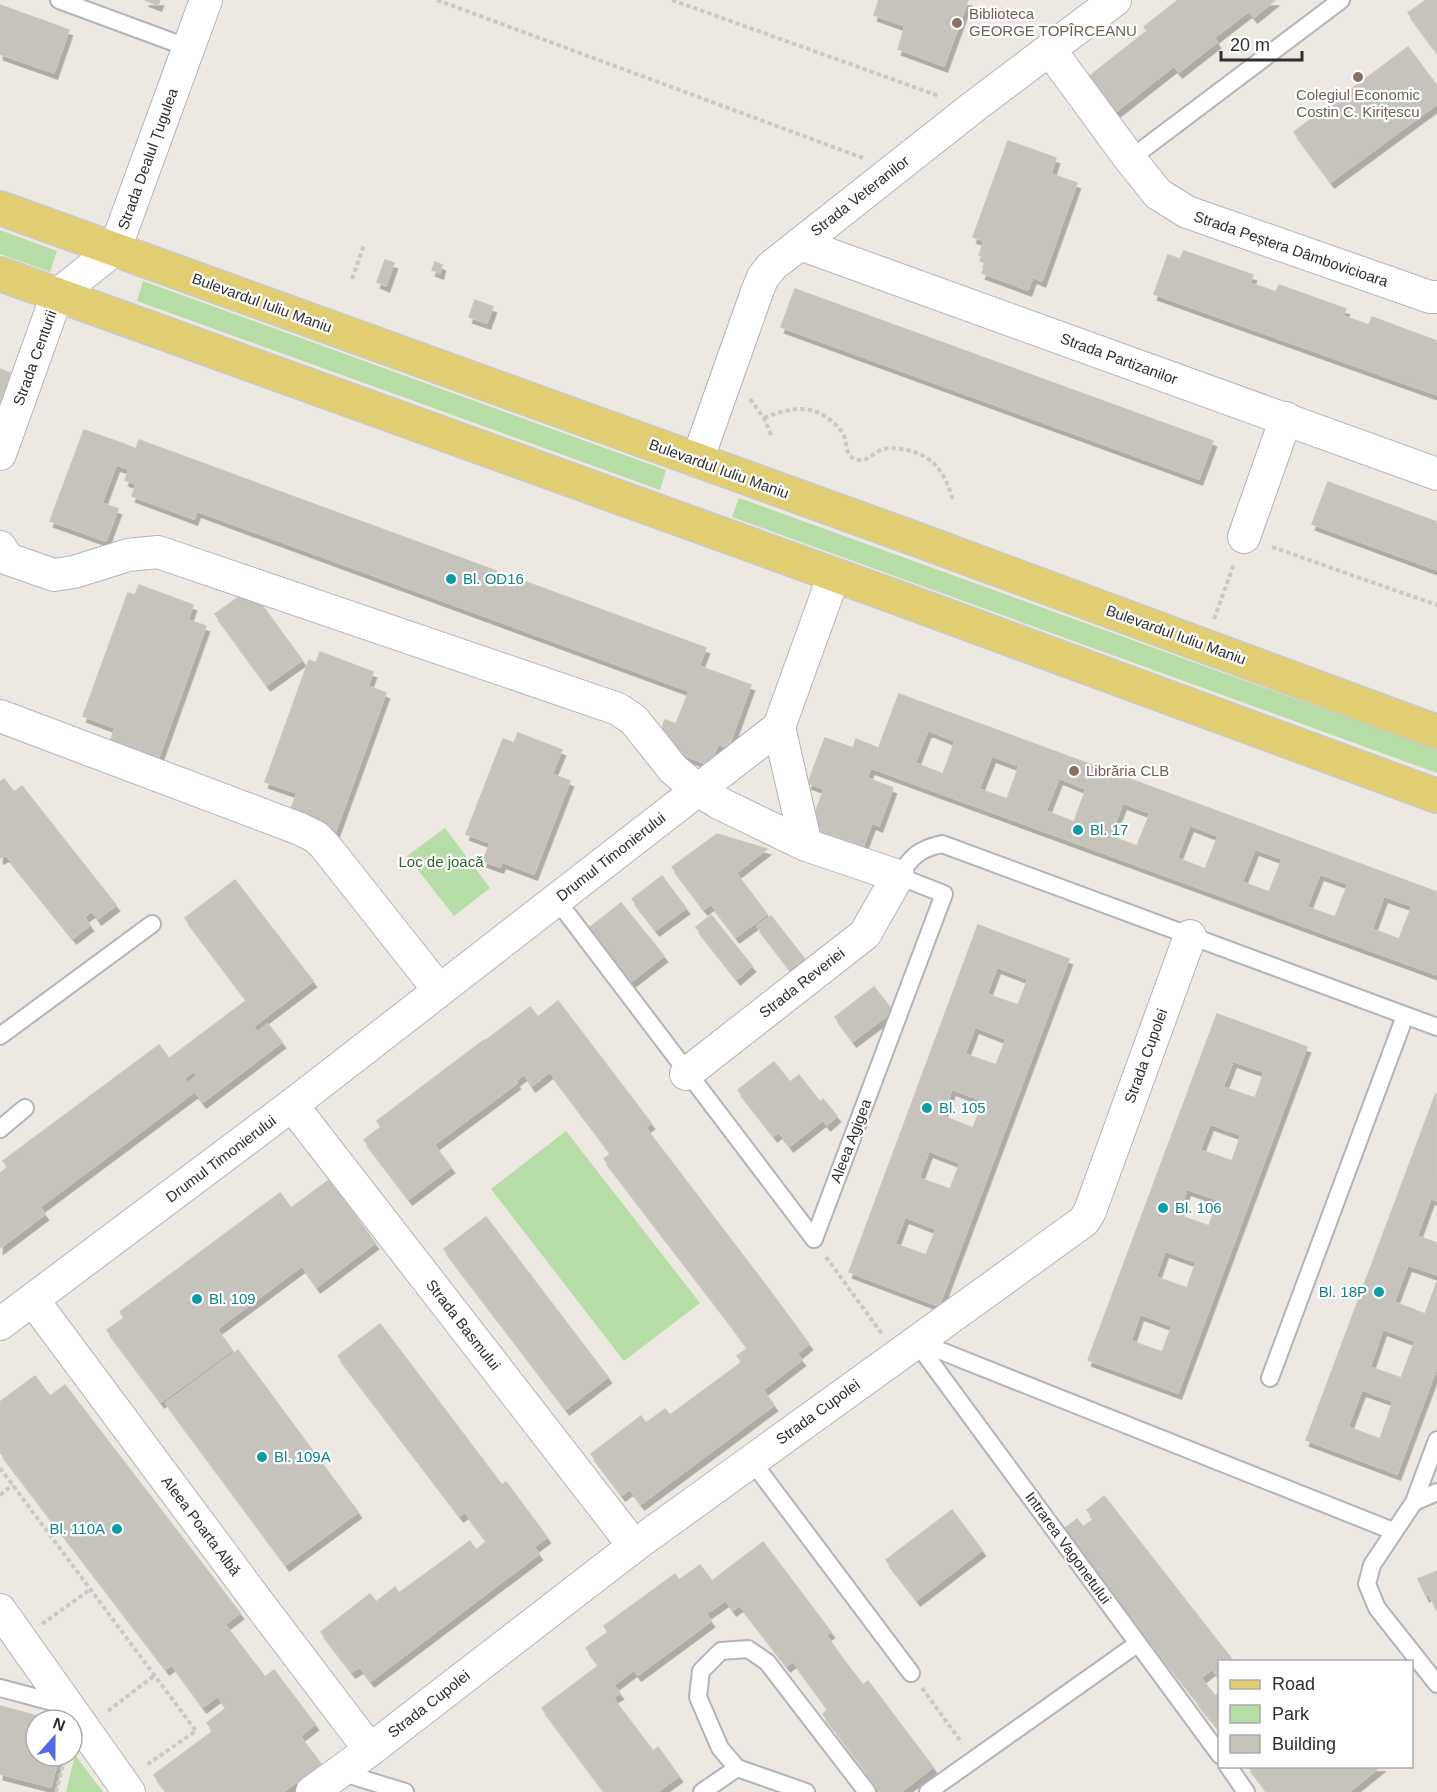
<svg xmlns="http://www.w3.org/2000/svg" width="1437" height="1792" font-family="Arial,sans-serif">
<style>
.green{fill:#b5dda5}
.building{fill:#c6c3bd;stroke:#c9c5bb;stroke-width:1.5;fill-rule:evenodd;filter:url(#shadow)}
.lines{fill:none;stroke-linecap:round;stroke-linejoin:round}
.service-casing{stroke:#b2b3bc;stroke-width:20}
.minor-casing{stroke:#b2b3bc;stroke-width:34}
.primary-casing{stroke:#c9c9c9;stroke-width:36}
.path{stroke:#c9c9c9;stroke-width:4;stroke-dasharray:4.5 3;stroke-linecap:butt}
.service{stroke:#fff;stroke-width:16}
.minor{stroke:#fff;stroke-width:32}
.primary{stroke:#e2ce72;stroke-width:33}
.education-dot{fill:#8d6e63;stroke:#fff;stroke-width:2}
.culture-dot{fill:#0f9aa8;stroke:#fff;stroke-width:2}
.labels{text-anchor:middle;stroke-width:4.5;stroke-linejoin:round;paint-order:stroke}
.education-label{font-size:15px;fill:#785e54;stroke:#fff;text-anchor:start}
.street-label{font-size:15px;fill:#2e2e2e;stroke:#fff}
.culture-label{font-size:15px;fill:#0d838f;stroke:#fff;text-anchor:start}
.park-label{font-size:15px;fill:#2e6424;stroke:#fff}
</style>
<defs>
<filter id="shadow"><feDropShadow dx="3.5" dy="6" stdDeviation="0" flood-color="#0004"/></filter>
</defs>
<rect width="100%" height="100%" fill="#ede9e2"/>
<g class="green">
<path d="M0,230L57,251L50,272L0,254Z"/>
<path d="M143,281L666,470L660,490L137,301Z"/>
<path d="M739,498L1437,750V773L732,517Z"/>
<path d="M445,828L490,888L454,916L407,856Z"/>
<path d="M566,1131L700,1303L624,1361L491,1189Z"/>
<path d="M75,1755L103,1792H66Z"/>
</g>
<g class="building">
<path d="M145,0H160L158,5Z"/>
<path d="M879,0H968L944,66L898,49L905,26L874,15Z"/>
<path d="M1178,0H1275L1254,17L1249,11L1214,38L1217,42L1179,72L1174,66L1113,114L1086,79L1147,31L1144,27Z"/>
<path d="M1426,0H1437V52L1408,13Z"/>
<path d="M0,5L69,30L54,73L0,54Z"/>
<path d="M1408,47L1437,86V104L1331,182L1294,132Z"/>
<path d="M1008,141L1056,158L1051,174L1077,183L1042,281L1033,277L1028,290L982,273L986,263L980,261L982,256L979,255L984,241L973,237Z"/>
<path d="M1184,251L1253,275L1250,283L1276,292L1279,285L1346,309L1343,316L1369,325L1372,317L1437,341V395L1154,294L1168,255L1180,259Z"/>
<path d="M385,260L394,263L386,286L377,282Z"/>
<path d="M435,262L442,265L440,273L432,270Z"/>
<path d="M795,289L1213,441L1199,479L781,327Z"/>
<path d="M475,300L493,307L487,323L469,317Z"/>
<path d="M0,369L10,373L0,401Z"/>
<path d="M84,430L124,444L102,503L118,509L106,541L50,521Z"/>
<path d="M139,440L213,467L194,519L132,496L136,484L125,480L129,469L116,465L124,444L136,449Z"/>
<path d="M213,467L706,648L699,666L751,685L728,748L718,744L710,765L656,745L665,720L676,724L689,691L197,511Z"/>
<path d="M1328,482L1437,522V570L1312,524Z"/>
<path d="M139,585L193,605L188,620L206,626L155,768L107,750L115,728L83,716L128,593L135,595Z"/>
<path d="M250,589L302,660L267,685L215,614Z"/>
<path d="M320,652L373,672L368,686L386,693L335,833L288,816L297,793L265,782L309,660L316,663Z"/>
<path d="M899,694L1437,892V975L871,768ZM928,730L955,741L943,774L915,763ZM992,756L1019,766L1007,799L979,789ZM1059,778L1086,789L1074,822L1046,811ZM1123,803L1150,813L1137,846L1110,836ZM1190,825L1218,836L1205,869L1177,858ZM1255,849L1282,859L1269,892L1242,882ZM1320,874L1348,884L1335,917L1307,907ZM1384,896L1412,906L1399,939L1372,929Z"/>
<path d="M518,733L562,750L552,774L570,781L534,874L502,862L500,867L483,861L490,843L466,834L503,739L514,743Z"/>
<path d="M825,738L853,748L856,739L878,748L867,778L893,788L879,826L872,823L863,847L838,837L836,846L807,835L824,789L808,783Z"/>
<path d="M4,779L14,792L22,786L116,905L98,919L92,911L84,917L90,925L73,938L6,855L0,858V782Z"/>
<path d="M717,834L767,849L736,873L742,881L704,909L672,867Z"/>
<path d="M662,876L686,908L656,930L632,899Z"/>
<path d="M235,880L313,981L253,1027L257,1032L268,1024L282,1042L203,1102L188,1083L197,1076L194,1071L185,1078L170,1058L247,1000L185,918Z"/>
<path d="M742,881L767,914L736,937L711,904Z"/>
<path d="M621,903L664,956L632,981L589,928Z"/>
<path d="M711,915L752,966L737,979L696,927Z"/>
<path d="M771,916L804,958L790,969L757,926Z"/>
<path d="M978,925L1069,959L939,1306L849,1272ZM997,967L1028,979L1018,1005L987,994ZM975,1027L1006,1039L996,1065L965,1054ZM952,1089L983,1101L973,1128L942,1116ZM929,1151L960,1163L950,1189L919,1178ZM905,1217L936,1229L926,1255L895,1244Z"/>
<path d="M874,987L893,1011L853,1041L835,1017Z"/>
<path d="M558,1001L651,1123L611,1153L550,1072L532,1086L524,1074L515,1081L485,1041L530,1007L538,1017Z"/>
<path d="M1217,1014L1307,1047L1178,1393L1088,1360ZM1233,1061L1264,1072L1255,1098L1223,1087ZM1210,1124L1241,1135L1232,1161L1200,1150ZM1187,1189L1218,1200L1209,1226L1178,1215ZM1165,1251L1196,1262L1187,1288L1156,1277ZM1140,1314L1172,1326L1162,1352L1131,1341Z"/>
<path d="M484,1040L517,1083L434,1145L451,1167L409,1199L364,1140L381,1127L377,1121Z"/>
<path d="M159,1045L194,1092L40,1207L3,1161Z"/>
<path d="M774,1062L790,1082L799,1075L820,1102L823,1099L837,1116L827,1125L823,1120L790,1146L779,1132L774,1136L738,1090Z"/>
<path d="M1436,1093L1437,1201L1431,1198L1417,1236L1437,1243V1275L1408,1265L1394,1302L1425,1314L1437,1282V1367L1397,1474L1306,1440ZM1383,1329L1415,1341L1401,1378L1370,1367ZM1362,1390L1393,1401L1380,1439L1348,1427Z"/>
<path d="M645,1127L767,1287L726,1318L604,1159Z"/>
<path d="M8,1167L45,1214L0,1248V1173Z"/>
<path d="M329,1180L375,1243L317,1287L302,1266L217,1329L232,1350L161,1402L107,1330L124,1318L120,1312L280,1193L291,1208Z"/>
<path d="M486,1217L608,1377L566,1409L444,1249Z"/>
<path d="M767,1287L809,1344L797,1354L802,1360L763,1390L774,1405L641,1504L630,1489L622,1495L591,1454L641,1416L646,1423L665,1409L670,1415L742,1362L737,1356L748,1348L726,1318Z"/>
<path d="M380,1324L502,1485L460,1516L338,1356Z"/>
<path d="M238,1350L358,1512L286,1565L166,1403Z"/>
<path d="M35,1376L50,1396L65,1385L240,1613L166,1669L0,1452V1402Z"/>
<path d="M506,1482L547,1537L534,1547L539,1554L371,1681L360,1667L352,1672L321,1632L370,1594L376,1602L395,1587L399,1593L470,1541L476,1550L487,1541L465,1512Z"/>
<path d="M1104,1496L1234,1662H1220V1678L1212,1669L1201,1678L1208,1687L1195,1698L1063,1530L1077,1519L1083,1527L1094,1519L1087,1510Z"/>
<path d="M952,1510L982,1550L917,1600L886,1560Z"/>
<path d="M763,1542L831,1632L826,1635L843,1659L863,1685L868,1681L933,1767L901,1792H872L861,1778L868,1773L823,1714L828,1709L793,1661L787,1666L740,1605L733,1610L712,1581Z"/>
<path d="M700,1565L726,1600L706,1614L711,1621L638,1675L634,1670L614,1685L586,1648L608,1632L604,1626L675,1574L679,1580Z"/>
<path d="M1437,1571V1611L1429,1594L1426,1596L1418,1579Z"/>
<path d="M226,1626L265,1677L274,1670L315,1724L300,1736L321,1764L283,1792H167L154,1775L213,1731L207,1723L226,1708L218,1696L203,1707L173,1666Z"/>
<path d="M598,1666L620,1693L613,1698L653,1751L658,1747L679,1776L657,1792H605L542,1708Z"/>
<path d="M1209,1688L1215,1696L1220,1693V1730L1195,1699Z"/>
<path d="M0,1706L52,1720H36V1756H59L51,1787L0,1774Z"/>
<path d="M1248,1766H1381L1349,1792H1268Z"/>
</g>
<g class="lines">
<g class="service-casing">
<g id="service">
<path d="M59,0L189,48"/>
<path d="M1130,159L1341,0"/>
<path d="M556,899L814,1239"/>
<path d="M0,1036L152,924"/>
<path d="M0,1129L25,1108"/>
<path d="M814,1239L944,894L898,876C912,857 918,849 942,844L1437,1027"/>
<path d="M916,1341L1393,1531"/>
<path d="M916,1342L1220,1755"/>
<path d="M1270,1378L1405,1016"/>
<path d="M1437,1440L1414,1502L1372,1565L1367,1584L1377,1608L1437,1684"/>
<path d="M751,1460L911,1673"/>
<path d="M1414,1502L1437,1492"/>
<path d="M0,1688L64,1705"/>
<path d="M1228,1766L1246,1792"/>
<path d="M737,1768L720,1748L698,1697L701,1671L721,1651L748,1649L767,1662L867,1792"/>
<path d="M340,1772L405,1792"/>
<path d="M702,1792L737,1768L806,1792"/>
<path d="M928,1792L1137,1644"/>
</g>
</g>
<g class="minor-casing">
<g id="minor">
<path d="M1050,50L1130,159L1158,194L1187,212L1430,297H1437"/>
<path d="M800,244L1437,474"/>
<path d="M0,454L57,295L115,249L206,0"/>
<path d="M697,461L758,289L763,277L772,266L972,108L1115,0"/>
<path d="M1244,537L1286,418"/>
<path d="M0,547L8,559L54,575L74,572L128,555L158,552L618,709L634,720L673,769L698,790L719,803L806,845L898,876L865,934L686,1074"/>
<path d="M0,716L300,829L316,837L325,846L439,990"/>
<path d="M779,727L834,575"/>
<path d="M779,727L806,845"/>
<path d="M292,1105L634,1546"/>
<path d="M33,1300L260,1605L370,1750"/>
<path d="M0,1324L292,1105L779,727"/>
<path d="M0,1610L129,1792"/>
<path d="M312,1792L370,1750L634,1546L1084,1221L1090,1211L1190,936"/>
</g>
</g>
<g class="primary-casing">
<g id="primary">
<path d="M0,208L913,538L1437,732"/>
<path d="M0,274L893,596L1437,796"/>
</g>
</g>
<g class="path">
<path d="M437,0L863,158"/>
<path d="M672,0L939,96"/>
<path d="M352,279L364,245"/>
<path d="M750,399L764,418L771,435"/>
<path d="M764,418C786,409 808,403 829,419C835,423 841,429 844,436C848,444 844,454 855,459C867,464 874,451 884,449C892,447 900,449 907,450C935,456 946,475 953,501"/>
<path d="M1272,547L1437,605"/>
<path d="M1214,619L1234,564"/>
<path d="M826,1257L882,1334"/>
<path d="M0,1468L196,1731L145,1766"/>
<path d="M0,1495L13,1485"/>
<path d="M42,1624L91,1589"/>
<path d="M922,1688L962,1743"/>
<path d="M108,1711L155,1675"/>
<path d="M56,1792L65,1756"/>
</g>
<use href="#service" class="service"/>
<use href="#minor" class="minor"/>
<use href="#primary" class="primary"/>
</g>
<g class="education-dot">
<circle cx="957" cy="23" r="6"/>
<circle cx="1358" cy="77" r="6"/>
<circle cx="1074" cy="771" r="6"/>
</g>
<g class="culture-dot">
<circle cx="451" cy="579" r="6"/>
<circle cx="1078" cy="830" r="6"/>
<circle cx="927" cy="1108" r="6"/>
<circle cx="1163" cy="1208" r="6"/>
<circle cx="1379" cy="1292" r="6"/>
<circle cx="197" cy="1299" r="6"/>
<circle cx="262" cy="1457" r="6"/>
<circle cx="117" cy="1529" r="6"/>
</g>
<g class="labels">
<g class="education-label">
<text x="969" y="19">Biblioteca<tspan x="969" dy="17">GEORGE TOPÎRCEANU</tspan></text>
<text x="1358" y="100" text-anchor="middle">Colegiul Economic<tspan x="1358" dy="17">Costin C. Kirițescu</tspan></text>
<text x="1086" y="776">Librăria CLB</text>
</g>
<g class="street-label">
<text transform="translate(148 159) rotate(-70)" y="5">Strada Dealul Țugulea</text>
<text transform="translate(860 196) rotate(-38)" y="5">Strada Veteranilor</text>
<text transform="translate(1291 249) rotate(19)" y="5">Strada Peștera Dâmbovicioara</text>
<text transform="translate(262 303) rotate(20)" y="5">Bulevardul Iuliu Maniu</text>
<text transform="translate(35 358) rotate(-70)" y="5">Strada Centurii</text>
<text transform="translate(1119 359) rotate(20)" y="5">Strada Partizanilor</text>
<text transform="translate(719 469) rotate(20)" y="5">Bulevardul Iuliu Maniu</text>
<text transform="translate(1176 635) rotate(20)" y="5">Bulevardul Iuliu Maniu</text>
<text transform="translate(611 857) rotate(-38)" y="5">Drumul Timonierului</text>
<text transform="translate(802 983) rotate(-38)" y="5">Strada Reveriei</text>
<text transform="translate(1146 1056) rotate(-70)" y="5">Strada Cupolei</text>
<text transform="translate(851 1141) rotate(-69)" y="5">Aleea Agigea</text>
<text transform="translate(221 1159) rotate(-37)" y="5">Drumul Timonierului</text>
<text transform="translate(463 1325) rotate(52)" y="5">Strada Basmului</text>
<text transform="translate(818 1412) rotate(-36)" y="5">Strada Cupolei</text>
<text transform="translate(201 1526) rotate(53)" y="5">Aleea Poarta Albă</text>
<text transform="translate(1068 1548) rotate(54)" y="5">Intrarea Vagonetului</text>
<text transform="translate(429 1704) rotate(-38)" y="5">Strada Cupolei</text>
</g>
<g class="culture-label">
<text x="463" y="584">Bl. OD16</text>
<text x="1090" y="835">Bl. 17</text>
<text x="939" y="1113">Bl. 105</text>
<text x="1175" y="1213">Bl. 106</text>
<text x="1367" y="1297" text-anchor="end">Bl. 18P</text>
<text x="209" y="1304">Bl. 109</text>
<text x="274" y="1462">Bl. 109A</text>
<text x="105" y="1534" text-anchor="end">Bl. 110A</text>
</g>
<g class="park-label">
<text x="441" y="867">Loc de joacă</text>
</g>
</g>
<rect x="1218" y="1660" width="195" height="108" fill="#ffffff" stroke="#ababab" stroke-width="1.5"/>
<rect x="1230" y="1680" width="30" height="9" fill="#e2ce72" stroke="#ababab" stroke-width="1.5"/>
<text x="1272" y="1690" font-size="18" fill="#2e2e2e">Road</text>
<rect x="1230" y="1705" width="30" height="18" fill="#b5dda5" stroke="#ababab" stroke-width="1.5"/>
<text x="1272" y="1720" font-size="18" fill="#2e2e2e">Park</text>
<rect x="1230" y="1735" width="30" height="18" fill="#c6c3bd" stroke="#ababab" stroke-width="1.5"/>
<text x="1272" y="1750" font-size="18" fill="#2e2e2e">Building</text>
<g transform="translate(54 1738) rotate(21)"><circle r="28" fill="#ffffff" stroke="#ababab" stroke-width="1.5"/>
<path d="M0-4.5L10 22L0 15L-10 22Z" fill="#5569e7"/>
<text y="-9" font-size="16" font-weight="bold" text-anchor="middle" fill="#2e2e2e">N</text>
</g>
<path d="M1221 51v9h81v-9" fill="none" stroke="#2e2e2e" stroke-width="3"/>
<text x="1230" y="51" font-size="18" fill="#2e2e2e" stroke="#ffffff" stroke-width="4.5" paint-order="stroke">20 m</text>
</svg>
